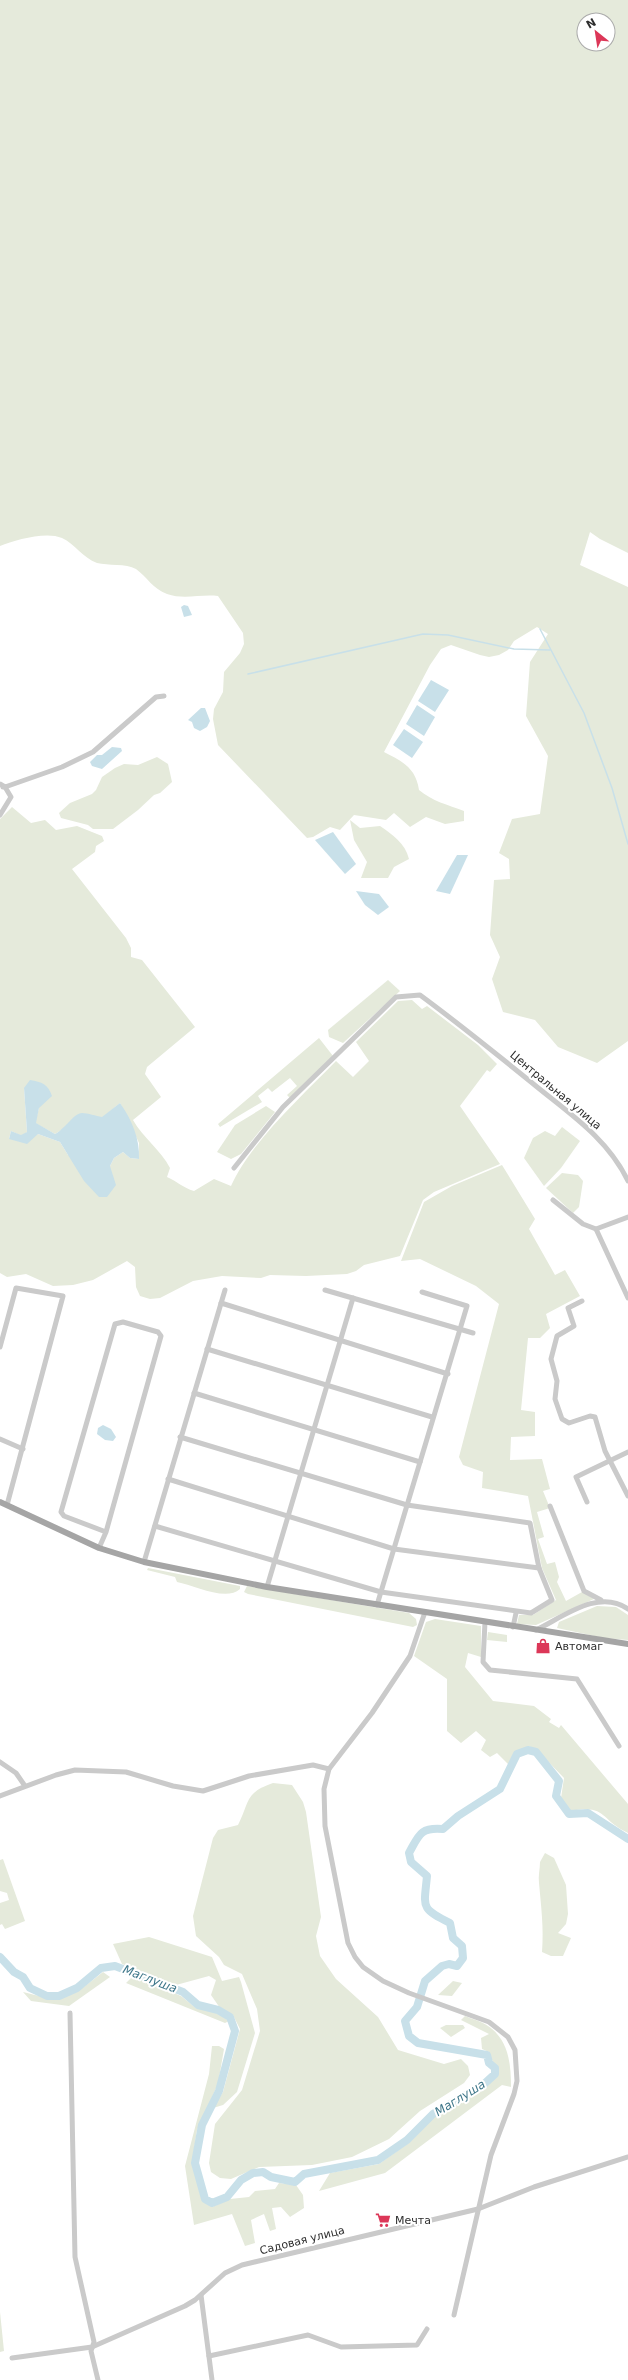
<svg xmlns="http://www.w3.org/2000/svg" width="628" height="2380" font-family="'DejaVu Sans',sans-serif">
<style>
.green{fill:#e5eadb;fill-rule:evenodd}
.water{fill:#c8e0e9}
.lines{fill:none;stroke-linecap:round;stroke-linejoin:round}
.stream{stroke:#c8e0e9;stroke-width:1.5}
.river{stroke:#c8e0e9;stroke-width:8}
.minor{stroke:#cacaca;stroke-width:5}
.major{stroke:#a5a5a5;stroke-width:6}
.labels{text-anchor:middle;stroke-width:4;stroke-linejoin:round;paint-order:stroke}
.street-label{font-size:11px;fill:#2d2d2d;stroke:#fff}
.poi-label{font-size:11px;fill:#2d2d2d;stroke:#fff;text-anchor:start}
.water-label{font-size:12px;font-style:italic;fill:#3f778a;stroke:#fff}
</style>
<rect width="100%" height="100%" fill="#fff"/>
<g class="green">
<path d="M0,0H628V553L600,539L590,532L580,565L628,587V1041L597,1063L558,1047L535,1020L503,1012L492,979L500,957L490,935L494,880L510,879L509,859L499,853L512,819L540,814L548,756L526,716L530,662L548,634L537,627L514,641L508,650L499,655L489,657L480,655L451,645L441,649L430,665L384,752C402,761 416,768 419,790C432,801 448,805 464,811V821L445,824L426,817L410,827L394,813L386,820L354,815L340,830L330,827L313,837L307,838L218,745L213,719L214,709L223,692L224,672L240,653L244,644L243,633L218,596C200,594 184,600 167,594C153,589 147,577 136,569C126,563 108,566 97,563C83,558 75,544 62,538C46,531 15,540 0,546ZM584,20H608V44H584Z"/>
<path d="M157,757L168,764L172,782L160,793L154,795L138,810L113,829H93L88,825L61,818L59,813L70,803L92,794L96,790L102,777L115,768L124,764L138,765Z"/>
<path d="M12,807L31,823L45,820L56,830L77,826L102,836L104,841L96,846L95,852L72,869L126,938L131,948V957L142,960L195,1027L147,1067L145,1074L161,1097L133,1120C143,1138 161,1150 170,1168L167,1177C177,1181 183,1188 194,1191L214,1179L231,1186C250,1143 303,1095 336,1061L353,1077L369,1061L356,1042L398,1001L412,1000L422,1009L427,1006L478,1045L497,1064L490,1072L487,1070L460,1106L500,1164L434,1192L423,1200L400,1256L364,1265L356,1271L347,1274L306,1276L270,1275L261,1278L222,1276L193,1281L160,1298L150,1299L140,1296L136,1287L135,1267L127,1261L93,1280L73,1285L53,1286L26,1274L7,1277L0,1273V819ZM24,1088L39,1108L35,1123L55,1134C81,1121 64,1109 102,1118L120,1103L139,1143V1159L130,1158L123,1152L114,1158L110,1166L68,1155L60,1142L38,1134L9,1139L11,1131L22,1136L27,1132Z"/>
<path d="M350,820L360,828L380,826C393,835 405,843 409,859L394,867L388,878H361L367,862L354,840Z"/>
<path d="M388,980L400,991L343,1043L329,1037L328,1030Z"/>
<path d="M319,1038L333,1056L290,1098L287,1095L297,1086L290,1078L272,1092L268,1088L258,1096L262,1102L220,1127L218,1124Z"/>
<path d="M266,1106L275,1112L241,1154L231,1159L217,1152L235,1125Z"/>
<path d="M562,1127L580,1141L561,1168L544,1186L524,1158L533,1138L545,1131L555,1136Z"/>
<path d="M502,1165L535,1219L529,1229L555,1275L565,1270L580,1296L546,1314L550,1328L540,1338H528L521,1410L535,1412V1436L511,1437L510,1460L542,1459L550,1489L543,1491L550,1508L537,1512L544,1537L538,1539L547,1564L555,1562L559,1577L557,1582L566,1601L582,1592L594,1599L536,1625L517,1624L519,1615H533L556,1600L542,1568L528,1496L482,1488L483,1472L463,1465L459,1457L499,1304L476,1286L420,1259L401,1261L424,1202L452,1186Z"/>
<path d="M562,1173L578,1175L583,1181L579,1207L573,1213L546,1188Z"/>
<path d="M148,1568L240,1586V1589C226,1602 194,1585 177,1582L175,1577L147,1570Z"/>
<path d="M247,1586L409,1613L416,1619L417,1625L413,1627L248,1594L244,1592Z"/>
<path d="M597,1606L616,1607L628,1615V1640L604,1638L557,1628L559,1622Z"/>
<path d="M435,1619L481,1626V1657L468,1653L465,1667L493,1701L534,1706L551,1719L549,1722L559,1728L561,1725L628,1804V1833C599,1819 607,1804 570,1811L561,1798L564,1778L538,1751L529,1746L516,1752L509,1765L497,1753L490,1757L481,1750L486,1740L476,1731L461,1743L447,1731V1679L414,1656L426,1622Z"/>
<path d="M488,1632L507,1635V1642L487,1640Z"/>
<path d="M273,1783L292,1785L303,1802L306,1812L321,1917L316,1936L320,1956L336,1979L378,2017L398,2050L444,2064L461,2059L468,2066L470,2075L464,2083L420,2111L389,2139L352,2157L312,2165L259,2167L231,2179L220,2178L211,2172L209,2163L215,2124L242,2090L260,2031L257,2009L242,1974L224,1965L219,1957L196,1936L193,1916L213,1838L218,1830L238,1825C250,1802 244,1793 273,1783Z"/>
<path d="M545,1853L554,1858L566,1885L568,1914L566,1924L558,1933L571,1938L563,1956H551L542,1952C544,1928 541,1906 539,1883C538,1876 540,1869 540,1862Z"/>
<path d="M3,1859L25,1921L5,1929L2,1924L0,1925V1903L9,1900L7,1893L0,1891V1860Z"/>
<path d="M149,1937L212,1957L222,1981L239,1977L241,1982L255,2033L237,2092L223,2105L213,2108L223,2092L240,2029L233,2015L220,2008L211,1995L216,1980L209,1976L176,1985L122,1964L113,1944Z"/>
<path d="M103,1972L110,1977L69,2006L31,2001L23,1992C65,2003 69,1999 103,1972Z"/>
<path d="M133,1976L181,1996L196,2008L218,2013L229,2021L225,2023L126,1983Z"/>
<path d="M453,1981L462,1983L452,1996L438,1995Z"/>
<path d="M465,2016C472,2019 481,2021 488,2026C509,2040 511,2065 511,2087L502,2085L385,2173L319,2191L330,2173L379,2164L410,2142L435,2116L486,2087L498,2075C497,2066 491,2061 489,2052L482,2049L481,2038L489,2034L461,2020Z"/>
<path d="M446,2025H463L465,2028L451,2037L440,2028Z"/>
<path d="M212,2046H219L224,2049L218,2084L197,2130L192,2163L202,2200L212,2207L230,2199L249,2197L255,2191L275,2189L279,2183L296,2185L303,2195L304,2208L290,2217L281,2207L272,2208L276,2229L270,2231L264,2214L251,2220L255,2243L245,2246L232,2214L194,2225L185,2166L209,2074Z"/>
<path d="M0,2312L4,2351L0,2352Z"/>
</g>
<g class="water">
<path d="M184,605L188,606L192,615L184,617L181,607Z"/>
<path d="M431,680L449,690L435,712L418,701Z"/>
<path d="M417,705L435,717L424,736L406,724Z"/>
<path d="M201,708H205L210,721L207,727L200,731L194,728L192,722L188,720Z"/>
<path d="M404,729L423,742L412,758L393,745Z"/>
<path d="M112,747L121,748L122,751L102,769L92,766L90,762L97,755H102Z"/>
<path d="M333,832L356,864L345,874L315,840Z"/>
<path d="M457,855H468L450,894L436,891Z"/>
<path d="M356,891L379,894L389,907L378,915L365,905Z"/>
<path d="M30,1080C42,1082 48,1084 52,1096L39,1108L36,1123L55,1134C65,1129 74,1113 82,1113C88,1113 96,1116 102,1117L120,1103C132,1120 140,1139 139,1159L130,1158L123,1152L114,1158L110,1166L116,1185L107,1197H99L84,1181L60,1142L38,1134L27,1144L9,1139L11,1131L21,1135L27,1132L24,1088Z"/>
<path d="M103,1425L111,1429L116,1437L113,1441L105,1440L97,1434L98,1428Z"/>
</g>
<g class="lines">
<g class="stream">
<path d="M540,629L584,713L612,788L628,844"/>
<path d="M248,674L423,634L448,635L514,649L550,650"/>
</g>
<path class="river" d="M0,1957L14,1972L23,1977L30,1988L47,1996H59L77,1988L101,1968L115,1966L183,1992L198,2005L218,2010L230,2017L235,2031L219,2091L202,2125L195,2163L205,2199L212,2203L227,2197L241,2180L253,2173L263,2172L271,2177L295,2182L304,2174L378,2160L407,2140L433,2114L483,2085L495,2074V2068L489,2063L487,2055L418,2043L409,2036L405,2021L417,2007L425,1981L442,1966L449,1964L457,1966L463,1958L462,1946L453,1938L450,1923C420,1908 424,1908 427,1876L411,1862L409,1853C419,1835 420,1827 443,1829L458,1816L500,1789L517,1754L528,1750L536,1752L559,1781L556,1796L569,1814L588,1813L628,1839"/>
<g class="minor">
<path d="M0,784L5,787L62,767L93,752L156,697L164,696"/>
<path d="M0,815L11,797L5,787H3"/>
<path d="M234,1168L283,1107L396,997L420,995C458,1023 494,1052 531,1082C567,1112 607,1137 628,1181"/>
<path d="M553,1200L583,1224L596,1229L628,1298"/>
<path d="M596,1229L628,1217"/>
<path d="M325,1290L473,1333"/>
<path d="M582,1301L568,1308L574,1326L557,1336L551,1359L557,1381L555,1399L562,1419L569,1423L590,1416L595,1417L605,1451L628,1496"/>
<path d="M221,1303L448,1374"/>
<path d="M0,1347L16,1288L63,1296L7,1505"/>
<path d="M207,1349L432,1417"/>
<path d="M194,1393L420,1462"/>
<path d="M0,1439L23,1449"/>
<path d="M168,1479L394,1549L539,1568"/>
<path d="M587,1502L576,1477L628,1452"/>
<path d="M550,1506L584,1591L601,1600"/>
<path d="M155,1526L381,1592L531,1613L552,1600L539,1568L530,1523L407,1505L180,1437"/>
<path d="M99,1548L106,1532L161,1336L158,1332L123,1322L115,1324L61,1512L64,1516L106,1532"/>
<path d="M144,1562L225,1290"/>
<path d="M267,1587L353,1298"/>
<path d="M377,1605L467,1306L422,1292"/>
<path d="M425,1612L410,1656L372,1713L329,1769L324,1789L325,1826L348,1943L355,1957L363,1967L383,1981L409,1993L489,2022L508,2037L515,2050L517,2081L514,2094L491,2155L454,2315"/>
<path d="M485,1622L483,1662L490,1670L577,1679L619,1746"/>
<path d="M513,1627L516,1613"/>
<path d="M536,1630C563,1617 599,1588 628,1609"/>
<path d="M0,1762L16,1773L25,1786"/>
<path d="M0,1796L56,1775L75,1770L126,1772L173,1786L203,1791L249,1776L313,1765L329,1769"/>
<path d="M70,2013L75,2257L94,2342L91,2351L98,2380"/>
<path d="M201,2295L212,2380"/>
<path d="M209,2356L308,2335L341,2347L417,2345L427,2329"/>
<path d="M12,2358L92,2347L185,2306L195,2300L225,2273L242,2265L478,2209L534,2187L628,2157"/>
</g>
<path class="major" d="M0,1502L99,1548L144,1562L267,1587L628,1644"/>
</g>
<defs>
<g id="shop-bare" transform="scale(1.2)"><path d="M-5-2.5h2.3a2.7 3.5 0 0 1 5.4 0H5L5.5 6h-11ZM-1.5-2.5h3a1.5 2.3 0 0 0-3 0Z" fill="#dc3758" stroke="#fff" stroke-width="2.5" paint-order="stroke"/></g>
<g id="supermarket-bare" transform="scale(1.2)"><path d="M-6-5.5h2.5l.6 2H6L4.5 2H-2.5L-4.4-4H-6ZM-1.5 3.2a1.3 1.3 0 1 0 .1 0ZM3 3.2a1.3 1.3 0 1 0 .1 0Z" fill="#dc3758" stroke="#fff" stroke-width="2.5" paint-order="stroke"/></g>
</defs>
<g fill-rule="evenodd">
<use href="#shop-bare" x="543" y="1646"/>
<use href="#supermarket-bare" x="383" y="2220"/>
</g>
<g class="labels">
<g class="street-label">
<text transform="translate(556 1090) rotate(40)" y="4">Центральная улица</text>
<text transform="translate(302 2240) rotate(-14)" y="4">Садовая улица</text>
</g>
<g class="poi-label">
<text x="555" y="1650">Автомаг</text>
<text x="395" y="2224">Мечта</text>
</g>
<g class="water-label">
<text transform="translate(150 1979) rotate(21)" y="4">Маглуша</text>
<text transform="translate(460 2098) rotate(-32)" y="4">Маглуша</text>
</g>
</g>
<g transform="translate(596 32) rotate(330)"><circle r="19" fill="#ffffff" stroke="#ababab"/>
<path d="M0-3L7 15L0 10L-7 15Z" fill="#dc3758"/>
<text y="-6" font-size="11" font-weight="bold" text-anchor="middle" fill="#2d2d2d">N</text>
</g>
</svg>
